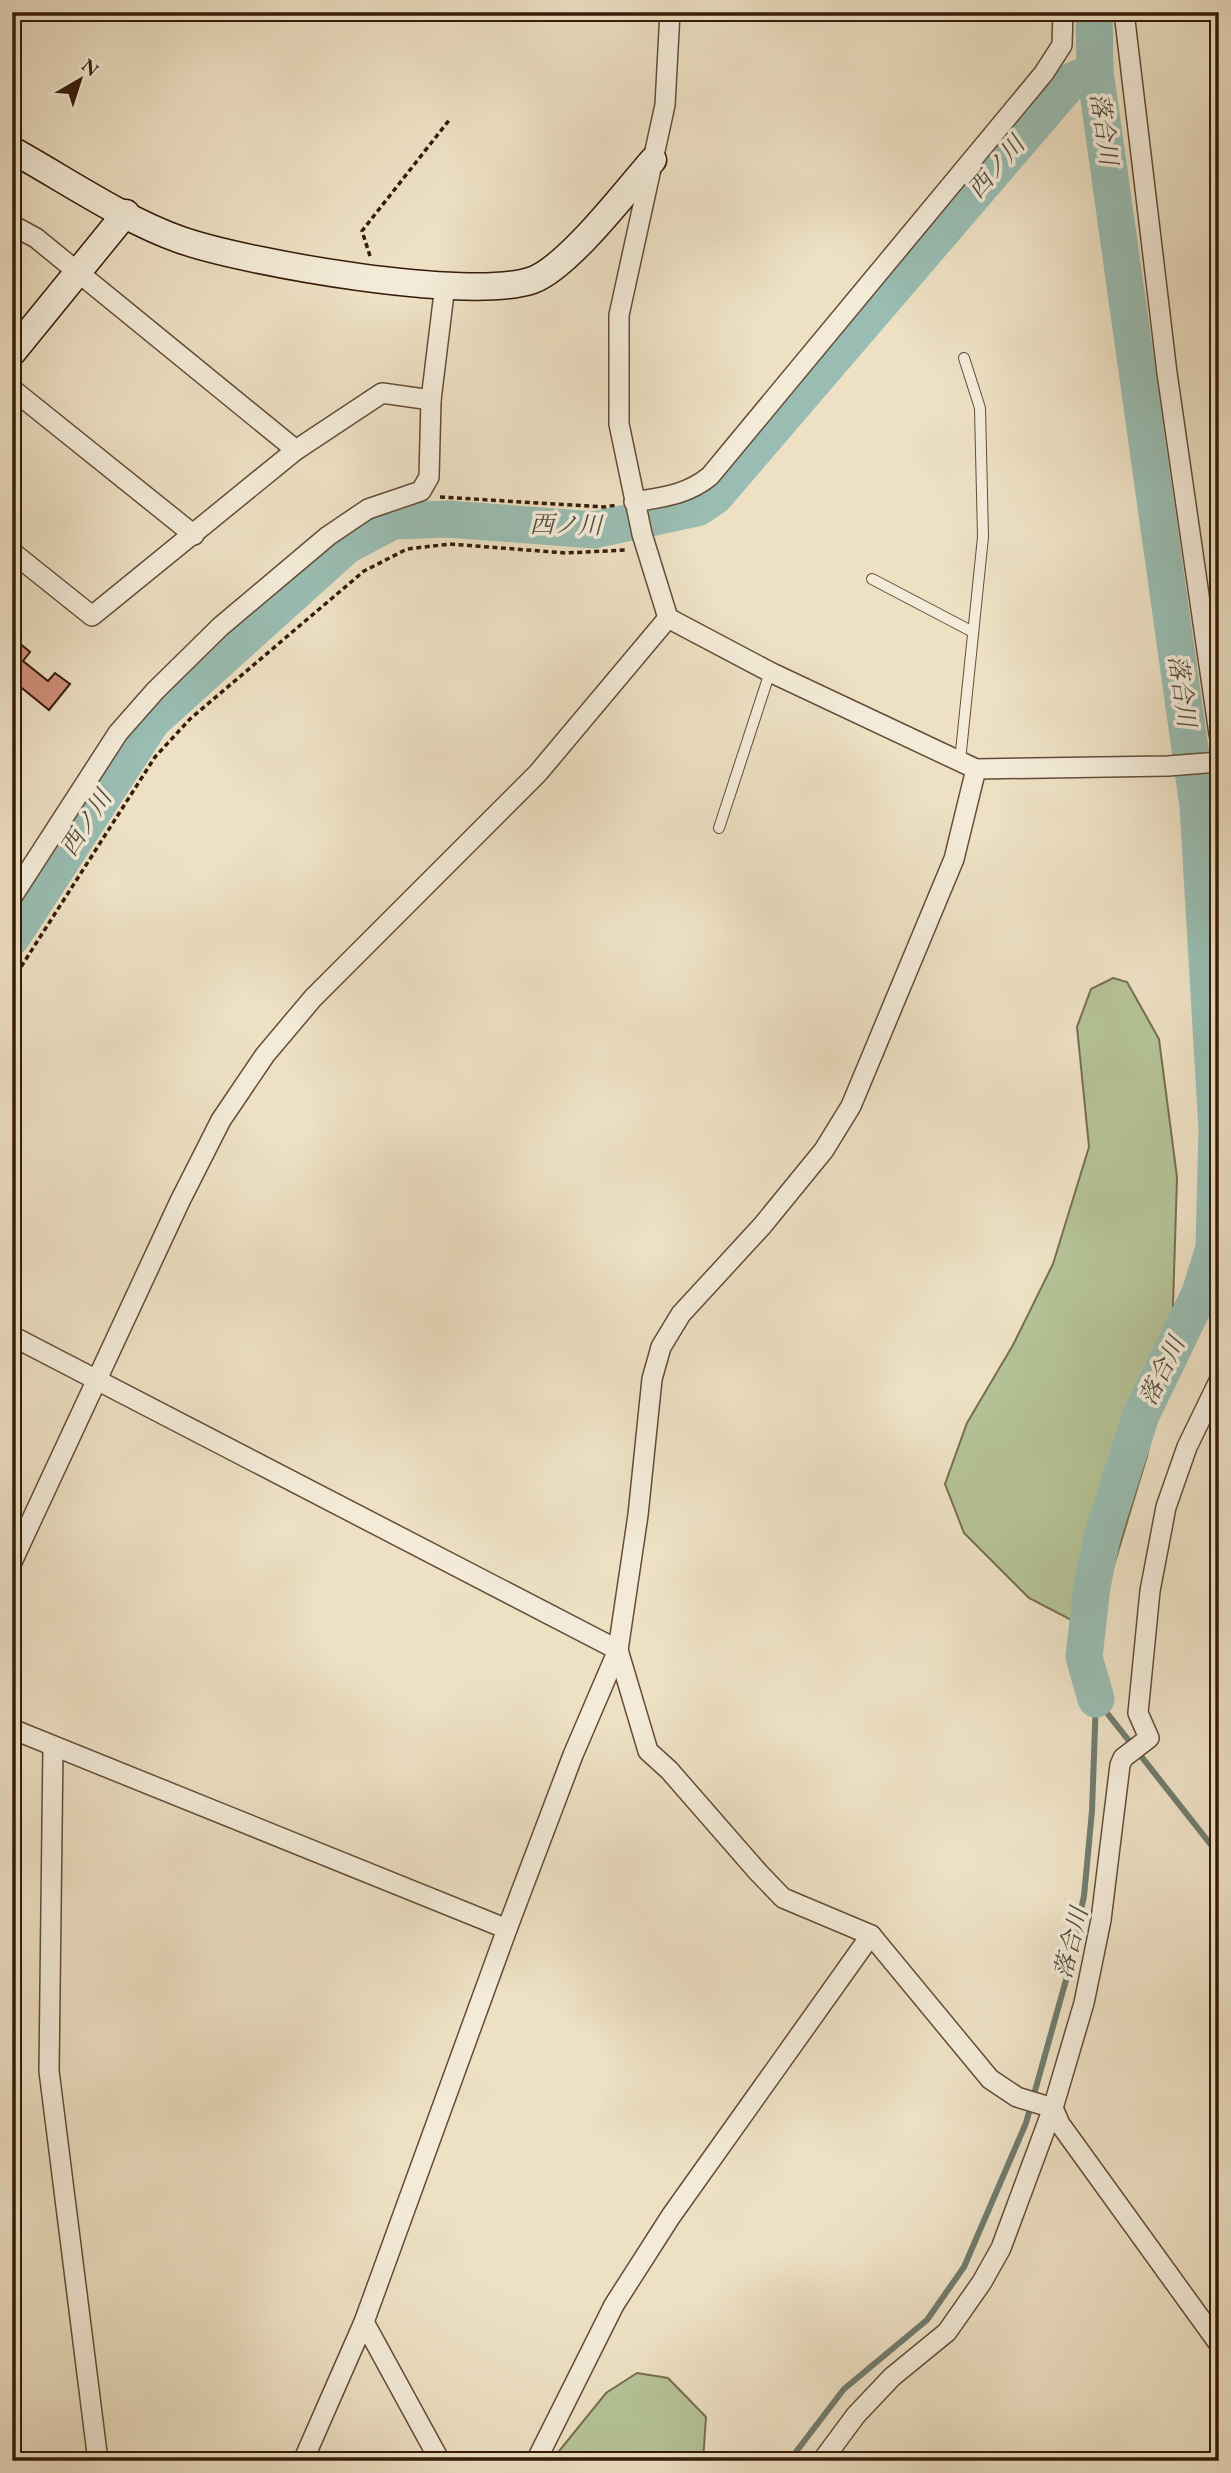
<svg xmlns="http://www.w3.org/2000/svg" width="1231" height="2473" font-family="'EB Garamond','Noto Serif JP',serif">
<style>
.green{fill:#b5c396;stroke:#766f50;stroke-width:2}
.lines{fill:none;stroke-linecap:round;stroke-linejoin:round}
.stream{stroke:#717c6f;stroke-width:6}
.river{stroke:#99bdb2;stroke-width:37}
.building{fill:#d0907b;stroke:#361b0a;stroke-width:2}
.lane-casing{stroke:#644c38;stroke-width:12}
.street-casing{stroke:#644c38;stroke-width:22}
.secondary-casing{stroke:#361b0a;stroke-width:29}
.path{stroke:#361b0a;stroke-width:3.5;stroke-dasharray:5 3.5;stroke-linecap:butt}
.lane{stroke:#f3ebd8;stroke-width:10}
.street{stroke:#f3ebd8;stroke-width:19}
.secondary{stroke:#f3ebd8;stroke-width:26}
.labels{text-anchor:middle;stroke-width:7;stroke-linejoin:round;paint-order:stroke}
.water-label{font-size:24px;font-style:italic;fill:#544c3c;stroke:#f3ebd8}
</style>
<rect width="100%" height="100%" fill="#ede0c3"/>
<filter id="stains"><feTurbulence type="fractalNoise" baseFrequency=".00286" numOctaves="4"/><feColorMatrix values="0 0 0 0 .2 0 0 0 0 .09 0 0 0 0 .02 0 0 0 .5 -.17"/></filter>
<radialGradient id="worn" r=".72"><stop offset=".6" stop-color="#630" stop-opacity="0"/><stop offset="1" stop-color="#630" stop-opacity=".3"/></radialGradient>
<g class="green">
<path d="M1113,978L1127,982L1159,1039L1177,1177L1172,1338L1147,1456L1111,1575L1075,1622L1029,1598L964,1533L945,1484L967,1423L1013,1345L1053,1264L1089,1147L1077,1027L1091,989Z"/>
<path d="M637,2373L668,2378L706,2417L703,2461H551L606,2393Z"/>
</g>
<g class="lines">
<g class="stream">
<path d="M1096,1699L1219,1855"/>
<path d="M789,2461L844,2389L927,2320L964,2267L1026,2123L1066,1980L1084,1896L1092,1811L1096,1699"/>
</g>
<g class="river">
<path d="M1094,12L1095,71L1198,806L1217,1129L1214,1248L1200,1293L1141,1415L1103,1533L1092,1586L1084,1657L1096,1699"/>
<path d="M12,937L152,721L347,545L393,521L448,519L594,530L697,508L715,496L1070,82L1095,71"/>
</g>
</g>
<path class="building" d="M12,637L30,652L23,661L48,681L55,673L70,684L49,710L12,680Z"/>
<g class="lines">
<g class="lane-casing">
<g id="lane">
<path d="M872,579L973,632"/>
<path d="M960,761L983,537L980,408L964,358"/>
<path d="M719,828L770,672"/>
</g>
</g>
<g class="street-casing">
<g id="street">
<path d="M670,12L665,105L619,315V424L642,534L668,618L770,672L976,769L1168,766L1219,762"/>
<path d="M1124,12L1167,373L1219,734"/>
<path d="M12,225L36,238L296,450"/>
<path d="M12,389L194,535"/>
<path d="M634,502C663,497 687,495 710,476L1044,73L1062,45L1063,12"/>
<path d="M12,552L92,616L296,450L382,393L431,400"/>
<path d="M12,897L118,733L155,691L220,627L328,536L368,509L421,491L429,477L431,400L445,285"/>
<path d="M12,1336L618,1650L648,1751L669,1770L758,1872L783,1898L871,1935L990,2079L1017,2097L1053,2108"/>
<path d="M12,1562L180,1201L221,1120L265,1055L313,998L538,773L668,618"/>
<path d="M12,1729L507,1929"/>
<path d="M53,1747L49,2071L98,2461"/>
<path d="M1053,2108L1060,2124L1219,2344"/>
<path d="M364,2322L440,2461"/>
<path d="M303,2461L364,2322L507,1929L573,1755L618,1650L638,1515L652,1379L661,1347L681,1314L762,1226L824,1150L851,1106L954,859L976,769"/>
<path d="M536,2461L614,2305L671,2216L871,1935"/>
<path d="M822,2461L856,2415L892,2377L947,2332L982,2282L1001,2248L1053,2108L1084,2003L1101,1920L1120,1765L1123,1758L1149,1738L1138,1713L1150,1591L1166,1507L1187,1447L1219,1381"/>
</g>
</g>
<g class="secondary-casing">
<g id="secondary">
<path d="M12,150C66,180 124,220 181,240C247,263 470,302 533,280C569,266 626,191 653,160"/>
<path d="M12,353L126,213"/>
</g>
</g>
<g class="path">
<path d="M370,256L362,231L450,119"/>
<path d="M440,497L604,507L617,505"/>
<path d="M12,981L155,757L190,719L364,571L407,549L450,544L566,553L625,550"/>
</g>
<use href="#lane" class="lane"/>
<use href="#street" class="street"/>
<use href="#secondary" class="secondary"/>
</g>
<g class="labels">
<g class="water-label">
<text transform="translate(1104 129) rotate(82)" y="8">落合川</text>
<text transform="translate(996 167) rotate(-49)" y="8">西ノ川</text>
<text transform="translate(566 525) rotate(1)" y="8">西ノ川</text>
<text transform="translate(1182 691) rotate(82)" y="8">落合川</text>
<text transform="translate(86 823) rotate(-57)" y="8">西ノ川</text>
<text transform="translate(1162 1371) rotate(-64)" y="8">落合川</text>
<text transform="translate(1071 1943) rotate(-76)" y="8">落合川</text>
</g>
</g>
<rect width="1231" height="2473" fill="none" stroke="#ede0c3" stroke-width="42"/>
<rect x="14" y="14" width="1203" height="2445" fill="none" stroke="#361b0a" stroke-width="3.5"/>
<rect x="21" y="21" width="1189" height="2431" fill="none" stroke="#361b0a" stroke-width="2"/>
<g transform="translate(80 80) rotate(39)" stroke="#f3ebd8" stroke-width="5" paint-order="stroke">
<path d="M0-5L12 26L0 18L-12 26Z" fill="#361b0a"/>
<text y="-10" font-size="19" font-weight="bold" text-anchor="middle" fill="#361b0a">N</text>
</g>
<rect width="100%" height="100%" filter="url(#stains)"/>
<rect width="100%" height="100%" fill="url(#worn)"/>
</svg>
